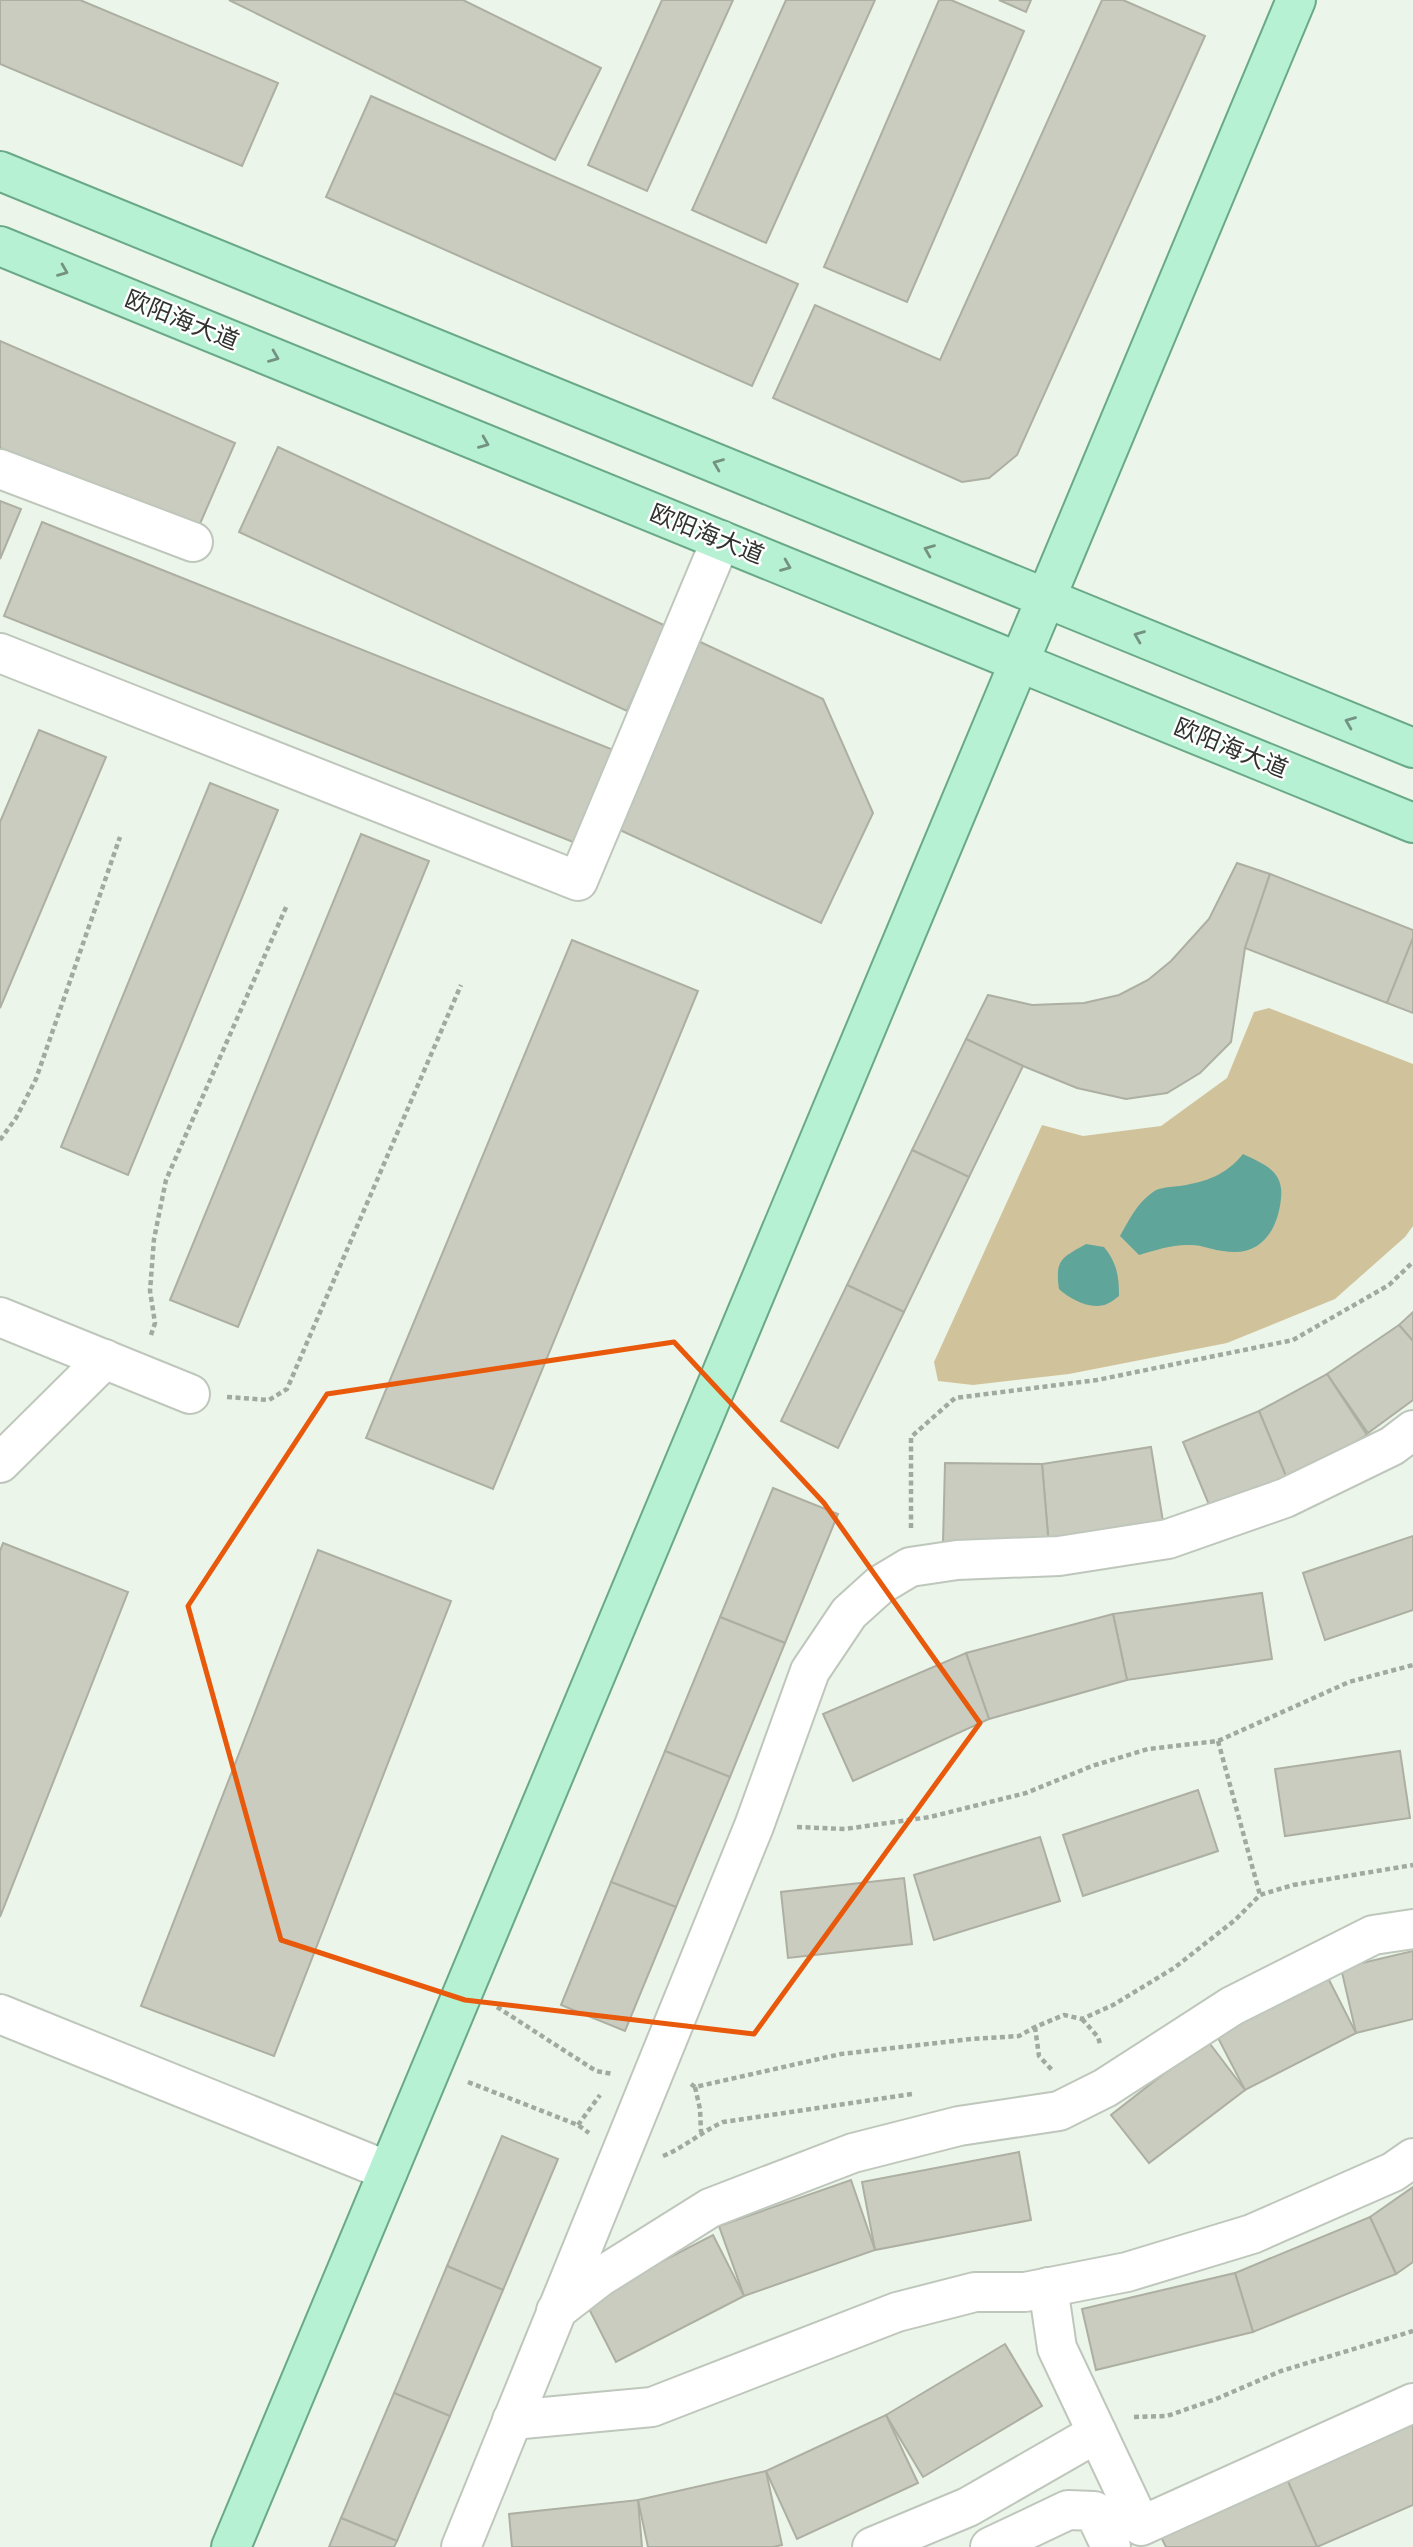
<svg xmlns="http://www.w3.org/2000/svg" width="1413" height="2547" font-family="'IBM Plex Sans','Noto Sans SC',sans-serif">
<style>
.green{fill:#d0c39b}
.water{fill:#60a59a}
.building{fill:#c9ccbf;stroke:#acafa2;stroke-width:2}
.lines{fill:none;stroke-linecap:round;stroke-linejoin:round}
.minor-casing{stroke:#bfc7bc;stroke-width:42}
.major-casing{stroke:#69a987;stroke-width:42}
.path{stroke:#a2a9a0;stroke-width:4.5;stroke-dasharray:5 3.5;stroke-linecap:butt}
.minor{stroke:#fff;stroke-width:38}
.major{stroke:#b7f1d3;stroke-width:38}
.oneway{stroke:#749281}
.marked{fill:none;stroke:#e8590c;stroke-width:5;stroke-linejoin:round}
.labels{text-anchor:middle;stroke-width:5;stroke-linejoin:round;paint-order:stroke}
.street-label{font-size:24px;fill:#30332f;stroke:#fff}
</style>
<rect width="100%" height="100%" fill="#ecf5e9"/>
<path class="green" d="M1269,1008L1413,1064V1226L1405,1237L1335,1299L1227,1343L1069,1374L973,1385L938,1381L934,1362L1042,1125L1083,1136L1161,1126L1227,1078L1254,1012Z"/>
<g class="water">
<path d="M1243,1154C1264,1164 1284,1171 1281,1198C1278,1231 1260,1258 1223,1251C1213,1250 1202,1245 1191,1245C1173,1244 1156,1250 1139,1255L1120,1236C1129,1220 1137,1203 1153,1192C1160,1187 1171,1187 1180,1186C1206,1182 1226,1175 1243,1154Z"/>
<path d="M1086,1244L1104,1247C1117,1263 1119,1276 1119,1296C1115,1299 1109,1304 1104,1305C1088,1309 1070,1299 1059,1289C1055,1260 1061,1258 1086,1244Z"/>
</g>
<g class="building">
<path d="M0,0H80L278,83L242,166L0,64Z"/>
<path d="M229,0H463L601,68L555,160Z"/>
<path d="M662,0H733L647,191L588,165Z"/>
<path d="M786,0H875L766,243L692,210Z"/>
<path d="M939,0H951L1024,31L907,302L824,267Z"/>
<path d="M999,0H1031L1026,12Z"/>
<path d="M1102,0H1123L1205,36L1017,455L989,478L962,482L773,398L815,305L940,360Z"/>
<path d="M371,96L798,284L752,386L326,197Z"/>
<path d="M0,341L235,443L196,533L0,448Z"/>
<path d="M278,447L666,626L627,711L239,532Z"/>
<path d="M0,501L21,509L0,559Z"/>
<path d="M42,522L616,751L578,844L4,616Z"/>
<path d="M696,640L823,699L873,813L821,923L609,825Z"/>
<path d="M39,730L106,757L0,1008V822Z"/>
<path d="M210,783L278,810L128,1175L61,1147Z"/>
<path d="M361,834L429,861L238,1327L170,1300Z"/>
<path d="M1237,863L1270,874L1245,948L1231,1042L1200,1073L1167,1093L1126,1099L1077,1088L1023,1066L966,1039L988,995L1032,1005L1084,1003L1119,995L1148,980L1171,961L1209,919Z"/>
<path d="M1270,874L1413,930V938L1387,1003L1245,948Z"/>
<path d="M1413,938V1013L1387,1003Z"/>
<path d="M572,940L698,991L493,1489L366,1438Z"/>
<path d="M966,1039L1023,1066L969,1177L912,1150Z"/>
<path d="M912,1150L969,1177L904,1312L847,1285Z"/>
<path d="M847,1285L904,1312L838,1448L781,1421Z"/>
<path d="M1413,1312V1341L1399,1325Z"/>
<path d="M1399,1325L1413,1341V1400L1368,1433L1327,1374Z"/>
<path d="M1327,1374L1367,1435L1288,1481L1259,1411Z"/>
<path d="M1259,1411L1288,1481L1212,1512L1183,1442Z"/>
<path d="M1151,1447L1164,1528L1049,1547L1042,1464Z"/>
<path d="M945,1463L1042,1464L1049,1547L943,1543Z"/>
<path d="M773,1488L838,1514L785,1643L720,1617Z"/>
<path d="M1413,1536V1610L1325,1640L1303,1573Z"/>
<path d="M3,1543L128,1592L0,1917V1551Z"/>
<path d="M318,1550L451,1601L274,2056L141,2006Z"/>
<path d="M1262,1593L1272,1659L1127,1680L1113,1614Z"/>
<path d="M1113,1614L1127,1680L989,1719L966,1653Z"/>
<path d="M720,1617L785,1643L730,1777L665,1751Z"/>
<path d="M966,1653L989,1719L853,1781L823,1714Z"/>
<path d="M665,1751L730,1777L676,1907L611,1882Z"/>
<path d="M1400,1751L1410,1818L1285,1836L1275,1769Z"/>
<path d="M1198,1790L1218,1851L1083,1896L1063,1835Z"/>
<path d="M1040,1837L1060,1901L934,1940L914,1875Z"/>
<path d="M904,1878L912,1944L788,1958L781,1892Z"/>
<path d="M611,1882L676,1907L625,2031L561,2005Z"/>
<path d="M1413,1951V2019L1356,2033L1341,1968Z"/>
<path d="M1326,1974L1356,2033L1245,2090L1215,2032Z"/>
<path d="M1207,2040L1245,2090L1149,2163L1111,2115Z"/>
<path d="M502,2136L558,2159L503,2290L447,2266Z"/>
<path d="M1019,2152L1031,2220L875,2250L862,2182Z"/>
<path d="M851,2180L875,2250L744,2296L719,2226Z"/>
<path d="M1413,2187V2262L1396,2274L1370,2217Z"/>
<path d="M1370,2217L1396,2274L1253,2332L1235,2273Z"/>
<path d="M713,2235L744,2296L616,2362L585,2301Z"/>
<path d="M447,2266L503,2290L450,2416L394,2393Z"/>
<path d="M1235,2273L1253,2332L1096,2370L1082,2309Z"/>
<path d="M1005,2344L1042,2406L923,2477L886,2415Z"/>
<path d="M394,2393L450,2416L397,2541L341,2518Z"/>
<path d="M886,2415L918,2483L797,2539L766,2471Z"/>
<path d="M1413,2420V2505L1317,2547L1286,2477Z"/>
<path d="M766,2471L782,2545L773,2547H648L638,2500Z"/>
<path d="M1286,2477L1317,2547H1166L1159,2533Z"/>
<path d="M638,2500L642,2547H512L509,2514Z"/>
<path d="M341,2518L397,2541L394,2547H329Z"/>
</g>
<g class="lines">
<g class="minor-casing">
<g id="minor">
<path d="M0,469L193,542"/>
<path d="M0,653L578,881L721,540"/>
<path d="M0,1317L190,1394"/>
<path d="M0,1463L105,1359"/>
<path d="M0,2014L388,2171"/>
<path d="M1048,2287L1057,2348L1141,2526L1413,2403"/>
<path d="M556,2311L600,2277L710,2208L853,2153L959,2126L1059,2111L1105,2088L1232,2006L1373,1935L1413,1929"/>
<path d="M512,2420L652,2407L897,2312L975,2292H1025L1127,2272L1252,2234L1393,2172L1413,2158"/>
<path d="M461,2547L754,1826L810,1671L849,1613L880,1585L910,1567L957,1560L1059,1556L1168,1539L1285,1498L1392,1446L1413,1430"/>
<path d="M872,2547L968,2507L1097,2433"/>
<path d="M990,2547L1068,2510L1094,2511L1111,2547"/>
</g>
</g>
<g class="major-casing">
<g id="major">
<path d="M0,171L1413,748"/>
<path d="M0,246L1413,823"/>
<path d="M231,2547L1296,0"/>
</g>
</g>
<g class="path">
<path d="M0,1140L16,1118L36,1079L120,837"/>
<path d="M151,1335L155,1323L150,1291L154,1239L166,1180L287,905"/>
<path d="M227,1397L269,1400L287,1389L461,985"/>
<path d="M911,1528V1437L955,1398L1097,1380L1293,1340L1389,1285L1413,1262"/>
<path d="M1218,1741L1260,1895"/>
<path d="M797,1827L845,1829L930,1817L1026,1793L1092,1766L1148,1749L1218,1741L1349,1682L1413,1665"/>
<path d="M497,2007L596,2071L613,2074"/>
<path d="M1082,2019L1098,2037L1100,2044"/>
<path d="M1035,2027L1039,2056L1052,2070"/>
<path d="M468,2082L578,2125L589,2133"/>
<path d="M691,2084L695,2087L841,2054L971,2039L1019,2036L1035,2027L1064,2015L1082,2019L1113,2005L1174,1968L1235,1920L1260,1895L1293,1885L1413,1865"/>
<path d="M695,2087L700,2109L701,2132"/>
<path d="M578,2125L600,2095"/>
<path d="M663,2156C685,2147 701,2132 723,2122L912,2094"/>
<path d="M1134,2417L1167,2416L1216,2399L1281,2371L1413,2331"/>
</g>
<use href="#minor" class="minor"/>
<use href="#major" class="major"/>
</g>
<defs><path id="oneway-chevron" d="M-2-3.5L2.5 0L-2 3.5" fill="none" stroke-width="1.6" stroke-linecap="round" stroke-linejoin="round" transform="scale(1.75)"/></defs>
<g class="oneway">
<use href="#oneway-chevron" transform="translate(63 271) rotate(22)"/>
<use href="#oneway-chevron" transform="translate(274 357) rotate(22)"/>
<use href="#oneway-chevron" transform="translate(484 443) rotate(22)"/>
<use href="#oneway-chevron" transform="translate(718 464) rotate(-158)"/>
<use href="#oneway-chevron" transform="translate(929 550) rotate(-158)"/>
<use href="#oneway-chevron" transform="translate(786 566) rotate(22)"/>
<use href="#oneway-chevron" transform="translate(1139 636) rotate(-158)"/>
<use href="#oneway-chevron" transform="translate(1350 722) rotate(-158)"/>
</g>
<path class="marked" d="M674,1342L824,1503L980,1723L754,2034L465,2000L281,1940L188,1606L327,1394Z"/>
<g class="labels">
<g class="street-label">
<text transform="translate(182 320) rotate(22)" y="8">欧阳海大道</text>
<text transform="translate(707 534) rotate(22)" y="8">欧阳海大道</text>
<text transform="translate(1231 748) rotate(22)" y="8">欧阳海大道</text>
</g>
</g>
</svg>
